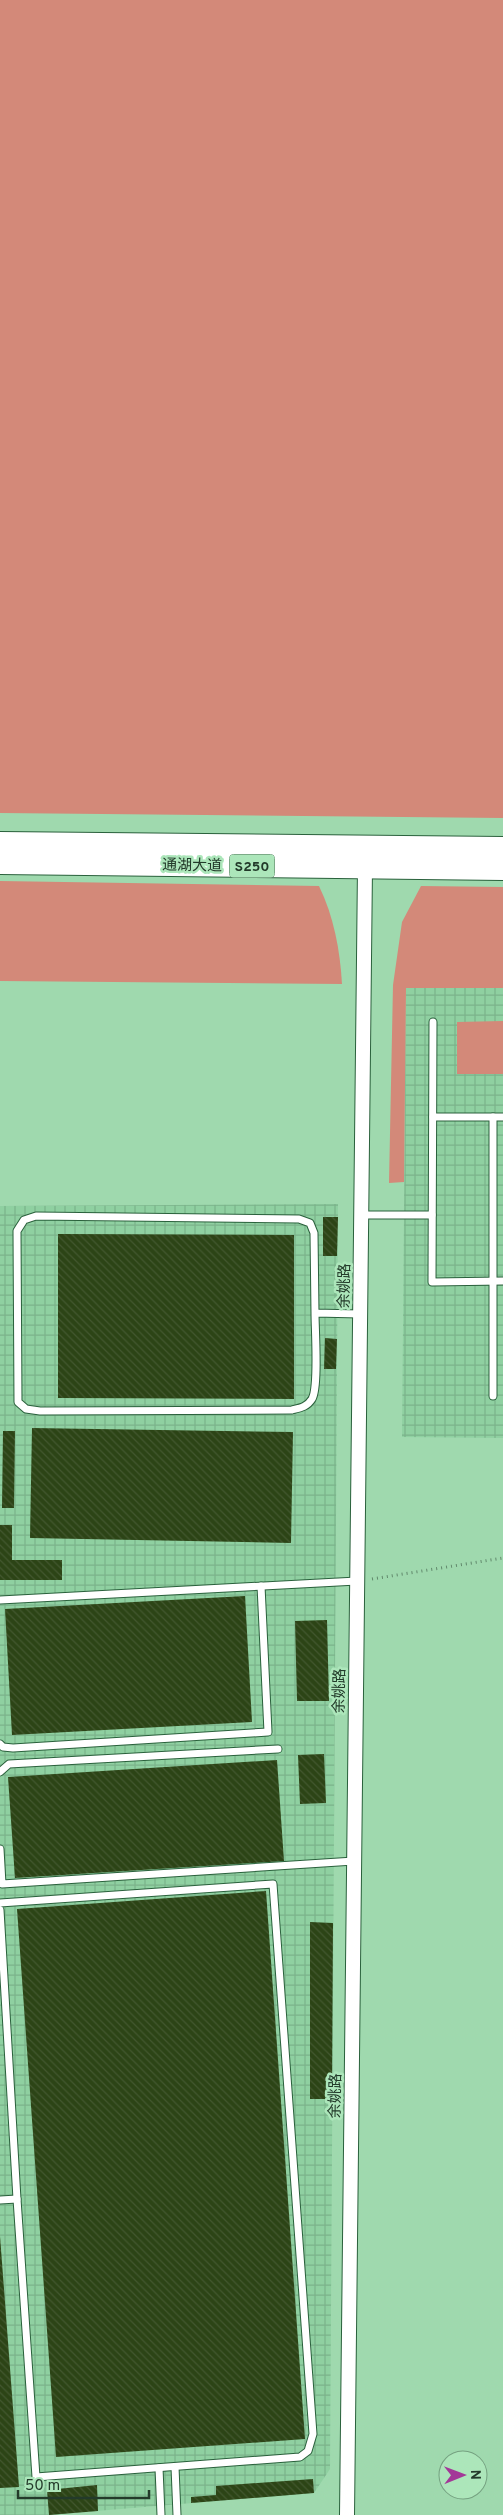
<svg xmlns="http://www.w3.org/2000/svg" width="503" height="2515" font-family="Overpass,'Noto Sans SC',sans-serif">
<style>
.industrial{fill:url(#industrial-grid)}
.grass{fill:#d38979}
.building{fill:url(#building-back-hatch)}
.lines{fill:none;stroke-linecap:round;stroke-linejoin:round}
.lane-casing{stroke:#2a613c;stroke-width:9}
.street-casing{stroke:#2a613c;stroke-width:16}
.primary-casing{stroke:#2a613c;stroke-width:24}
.path{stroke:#61896c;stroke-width:3;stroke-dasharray:1 4;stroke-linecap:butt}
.lane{stroke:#fff;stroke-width:7}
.street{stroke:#fff;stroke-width:14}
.primary{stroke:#fff;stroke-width:22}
.labels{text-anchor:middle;stroke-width:5;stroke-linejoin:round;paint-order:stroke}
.shield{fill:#ace6ba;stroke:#4c6e55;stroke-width:1}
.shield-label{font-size:14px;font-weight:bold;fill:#233a2a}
.street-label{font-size:15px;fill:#233a2a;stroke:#ace6ba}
</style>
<defs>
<pattern id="industrial-grid" width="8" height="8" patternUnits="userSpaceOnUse" patternTransform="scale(1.25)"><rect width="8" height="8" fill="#8fd0a1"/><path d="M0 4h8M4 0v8" fill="none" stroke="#7bb38b"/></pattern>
<pattern id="building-back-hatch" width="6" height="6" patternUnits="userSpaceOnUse" patternTransform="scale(1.25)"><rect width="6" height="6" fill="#2c4416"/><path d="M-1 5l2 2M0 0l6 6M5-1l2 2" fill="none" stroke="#42572f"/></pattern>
</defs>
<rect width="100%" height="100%" fill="#9fd9ae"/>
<g class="industrial">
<path d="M406,987L503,988V1438L402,1437Z"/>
<path d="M338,1204L330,2469L314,2493L48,2515H0V1206Z"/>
</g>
<g class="grass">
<path d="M0,0H503V818L0,813Z"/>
<path d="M0,881L319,886C334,917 340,950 342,984L0,981Z"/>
<path d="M421,886L503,887V988H406L404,1182L389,1183L393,985L402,922Z"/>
<path d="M503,1021V1074H457V1022Z"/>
</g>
<g class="building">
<path d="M323,1217H338L337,1256H323Z"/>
<path d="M58,1234L294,1235V1399L58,1398Z"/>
<path d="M325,1338L337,1339L336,1369H324Z"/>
<path d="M32,1428L293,1432L291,1543L30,1538Z"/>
<path d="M3,1431H15L14,1508H2Z"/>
<path d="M0,1525H12V1560H62V1580H0Z"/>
<path d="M245,1596L252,1722L12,1735L5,1609Z"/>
<path d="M327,1620L329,1701H297L295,1621Z"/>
<path d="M324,1754L326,1803L300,1804L298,1755Z"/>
<path d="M277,1760L284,1861L15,1878L8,1777Z"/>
<path d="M266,1891L305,2439L56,2457L17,1909Z"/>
<path d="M310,1922L333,1923L332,2099H310Z"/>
<path d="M0,2236L19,2487L0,2488Z"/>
<path d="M313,2479L314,2493L191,2503V2497L216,2495V2486Z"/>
<path d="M97,2485L98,2511L49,2515L47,2490Z"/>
</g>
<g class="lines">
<g class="lane-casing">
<g id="lane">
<path d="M433,1022L432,1282L503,1281"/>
<path d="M433,1117H503"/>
<path d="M493,1117V1396"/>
<path d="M361,1215H432"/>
<path d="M315,1313C315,1330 319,1387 312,1399C307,1407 300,1408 292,1410L40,1411L26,1409L18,1402L17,1231L24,1220L36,1216L299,1219L310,1223L314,1233L315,1313L360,1314"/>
<path d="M0,1600L357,1581"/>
<path d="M0,1744L3,1747L13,1748L268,1732L261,1586"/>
<path d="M0,1772L9,1764L278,1749"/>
<path d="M0,1849L2,1884L354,1861"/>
<path d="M0,1903L273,1884L313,2434L308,2451L300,2457L36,2477L17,2199L0,1910"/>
<path d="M0,2200L17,2199"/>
<path d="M175,2467L177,2515"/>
<path d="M159,2468L161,2515"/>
</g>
</g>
<g class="street-casing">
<path id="street" d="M347,2515L365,867"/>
</g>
<g class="primary-casing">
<g id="primary">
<path d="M0,843L503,848"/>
<path d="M0,863L503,869"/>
</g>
</g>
<path class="path" d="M372,1579L503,1558"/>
<use href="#lane" class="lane"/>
<use href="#street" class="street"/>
<use href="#primary" class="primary"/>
</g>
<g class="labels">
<rect class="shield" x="229.5" y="854.5" width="45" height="23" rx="4"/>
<g class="shield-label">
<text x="252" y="871">S250</text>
</g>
<g class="street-label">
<text transform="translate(192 865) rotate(1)" y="5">通湖大道</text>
<text transform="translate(344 1286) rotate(-89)" y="5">余姚路</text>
<text transform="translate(339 1691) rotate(-89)" y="5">余姚路</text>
<text transform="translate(335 2096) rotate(-89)" y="5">余姚路</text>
</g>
</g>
<g transform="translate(463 2475) rotate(89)"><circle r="24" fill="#ace6ba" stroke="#75a180"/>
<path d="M0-4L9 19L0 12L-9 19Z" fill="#a33898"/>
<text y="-8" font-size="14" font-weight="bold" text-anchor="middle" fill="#233a2a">N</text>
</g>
<path d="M18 2490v8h131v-8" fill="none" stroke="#233a2a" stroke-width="2.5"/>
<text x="25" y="2490" font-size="15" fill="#233a2a" stroke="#ace6ba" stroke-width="4" paint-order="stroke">50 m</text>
</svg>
